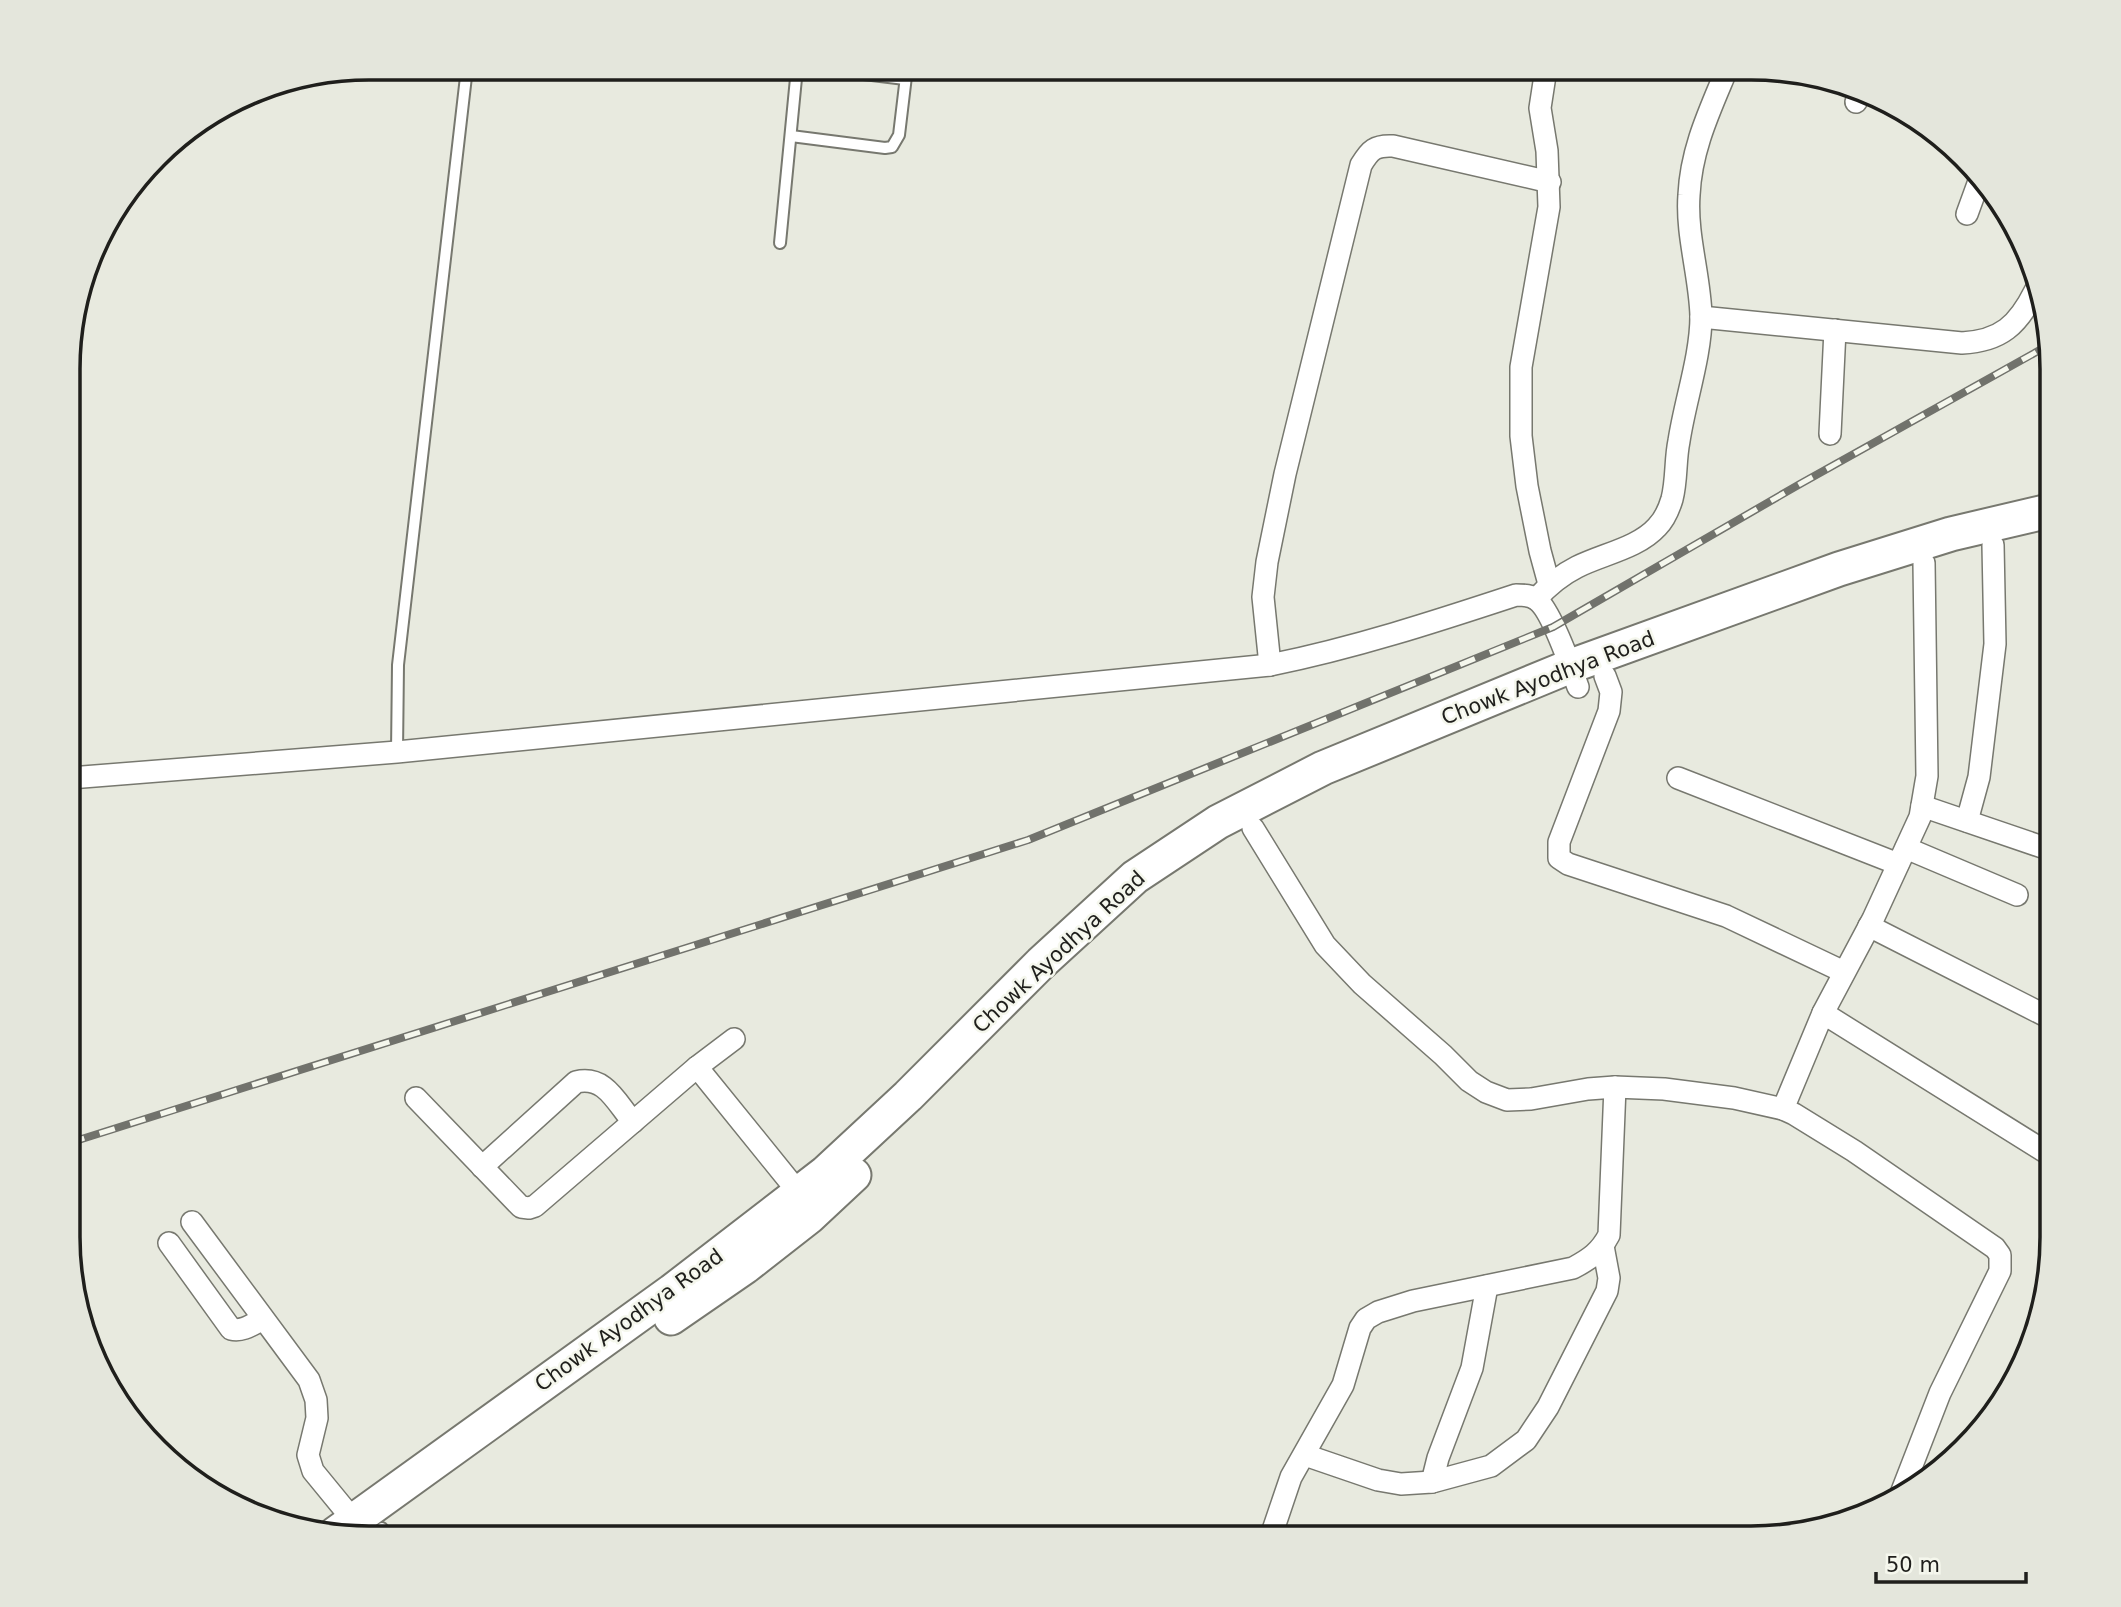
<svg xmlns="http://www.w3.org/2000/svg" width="2121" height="1607" font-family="'DejaVu Sans',sans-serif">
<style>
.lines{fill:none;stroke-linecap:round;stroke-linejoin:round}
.lane-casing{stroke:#77786f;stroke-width:14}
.street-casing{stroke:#77786f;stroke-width:24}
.primary-casing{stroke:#77786f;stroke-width:37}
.lane{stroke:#fff;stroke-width:10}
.street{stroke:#fff;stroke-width:21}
.primary{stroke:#fff;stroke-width:33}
.rail-casing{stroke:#71726c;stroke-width:8}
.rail{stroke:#f5f7ed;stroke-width:5;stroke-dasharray:16;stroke-linecap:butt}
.labels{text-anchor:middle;stroke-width:5;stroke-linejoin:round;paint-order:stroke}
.street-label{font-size:21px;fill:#1f1f1c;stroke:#f5f7ed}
.rim{fill:none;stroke:#1f1f1c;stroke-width:3.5}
</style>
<rect width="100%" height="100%" fill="#e8eadf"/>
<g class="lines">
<g class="lane-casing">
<g id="lane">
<path d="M814,68L905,79"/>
<path d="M791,136L885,148L892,147L899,135L907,68"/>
<path d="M780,243L797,68"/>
<path d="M397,752L398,665L467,68"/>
<path d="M382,1528L388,1538"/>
</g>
</g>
<g class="street-casing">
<g id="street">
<path d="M1546,69L1540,108L1547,151L1549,207L1521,367V436L1527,486L1540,551L1549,584"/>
<path d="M1856,102L1862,90"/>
<path d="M1967,214L1979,181"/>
<path d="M1701,317L1962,343C2001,341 2018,325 2035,291"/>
<path d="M1830,434L1835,330"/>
<path d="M1536,599C1548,586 1561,575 1577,567C1603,554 1638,548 1657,527C1665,519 1669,509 1672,499C1677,480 1675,460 1679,441C1685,401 1701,356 1701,316C1700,276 1686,235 1689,195C1691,149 1710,110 1727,69"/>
<path d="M1270,665L1263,597L1267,562L1285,474L1361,165C1370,150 1375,145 1393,146L1550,182"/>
<path d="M1605,676L1611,692L1609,711L1559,842V858L1568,864L1726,916L1844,972"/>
<path d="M70,778L397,752L1270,665C1354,648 1434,622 1516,595C1524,595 1531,595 1537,600C1551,610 1572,670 1578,687"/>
<path d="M1678,778L1898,864"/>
<path d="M1922,806L2051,850"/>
<path d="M1967,821L1979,777L1995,644L1993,545"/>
<path d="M1253,828L1325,945L1362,984L1443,1055L1469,1081L1486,1092L1507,1100L1531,1099L1588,1089L1615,1087L1664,1089L1734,1098L1783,1109L1794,1114L1854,1151L1995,1248L2000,1255V1271L1940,1393L1900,1496"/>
<path d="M1906,848L2017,895"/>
<path d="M1869,926L2052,1019"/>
<path d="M1823,1013L2052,1156"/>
<path d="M697,1067L799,1193"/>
<path d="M416,1098L521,1207L529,1208L535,1206L697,1067L734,1039"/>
<path d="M1783,1109L1823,1013L1873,919L1920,817L1927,776L1924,563"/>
<path d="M482,1167L576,1082C605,1075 616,1102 633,1122"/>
<path d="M192,1222L309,1380L316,1400L317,1418L308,1455L313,1471L354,1521"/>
<path d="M169,1243L231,1329C243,1332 253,1324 263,1319"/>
<path d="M1305,1455L1378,1480L1401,1484L1432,1482L1491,1466L1526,1440L1548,1407L1607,1291L1609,1278L1603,1246"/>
<path d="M1432,1482L1438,1458L1472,1368L1487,1286"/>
<path d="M1270,1539L1291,1477L1343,1385L1360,1328L1366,1319L1378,1312L1413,1301L1573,1268C1590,1259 1600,1252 1609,1235L1615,1087"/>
</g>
</g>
<g class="primary-casing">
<g id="primary">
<path d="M671,1318L745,1267L809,1217L854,1175"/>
<path d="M335,1534L672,1291L825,1173L908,1096L1041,963L1135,877L1218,822L1323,768L1571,666L1839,569L1951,534L2053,510"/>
</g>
</g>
<use href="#lane" class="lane"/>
<use href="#street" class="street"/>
<use href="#primary" class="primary"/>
<g class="rail-casing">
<path id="rail" d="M69,1143L1028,840L1553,627L1800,484L2047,346"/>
</g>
<use href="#rail" class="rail"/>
</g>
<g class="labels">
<g class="street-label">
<text transform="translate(1548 678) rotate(-21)" y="7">Chowk Ayodhya Road</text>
<text transform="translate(1059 952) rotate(-43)" y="7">Chowk Ayodhya Road</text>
<text transform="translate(629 1320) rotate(-36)" y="7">Chowk Ayodhya Road</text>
</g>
</g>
<path d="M0 0H2121V1607H0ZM369 80H1751A289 289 0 0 1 2040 369V1237A289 289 0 0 1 1751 1526H369A289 289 0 0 1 80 1237V369A289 289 0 0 1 369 80Z" fill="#e4e6dc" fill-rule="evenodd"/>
<path class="rim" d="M369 80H1751A289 289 0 0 1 2040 369V1237A289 289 0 0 1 1751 1526H369A289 289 0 0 1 80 1237V369A289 289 0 0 1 369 80Z"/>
<path d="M1876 1572v10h150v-10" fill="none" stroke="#1f1f1c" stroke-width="3.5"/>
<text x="1886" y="1572" font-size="21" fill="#1f1f1c" stroke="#f5f7ed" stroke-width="5" paint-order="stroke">50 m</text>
</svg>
